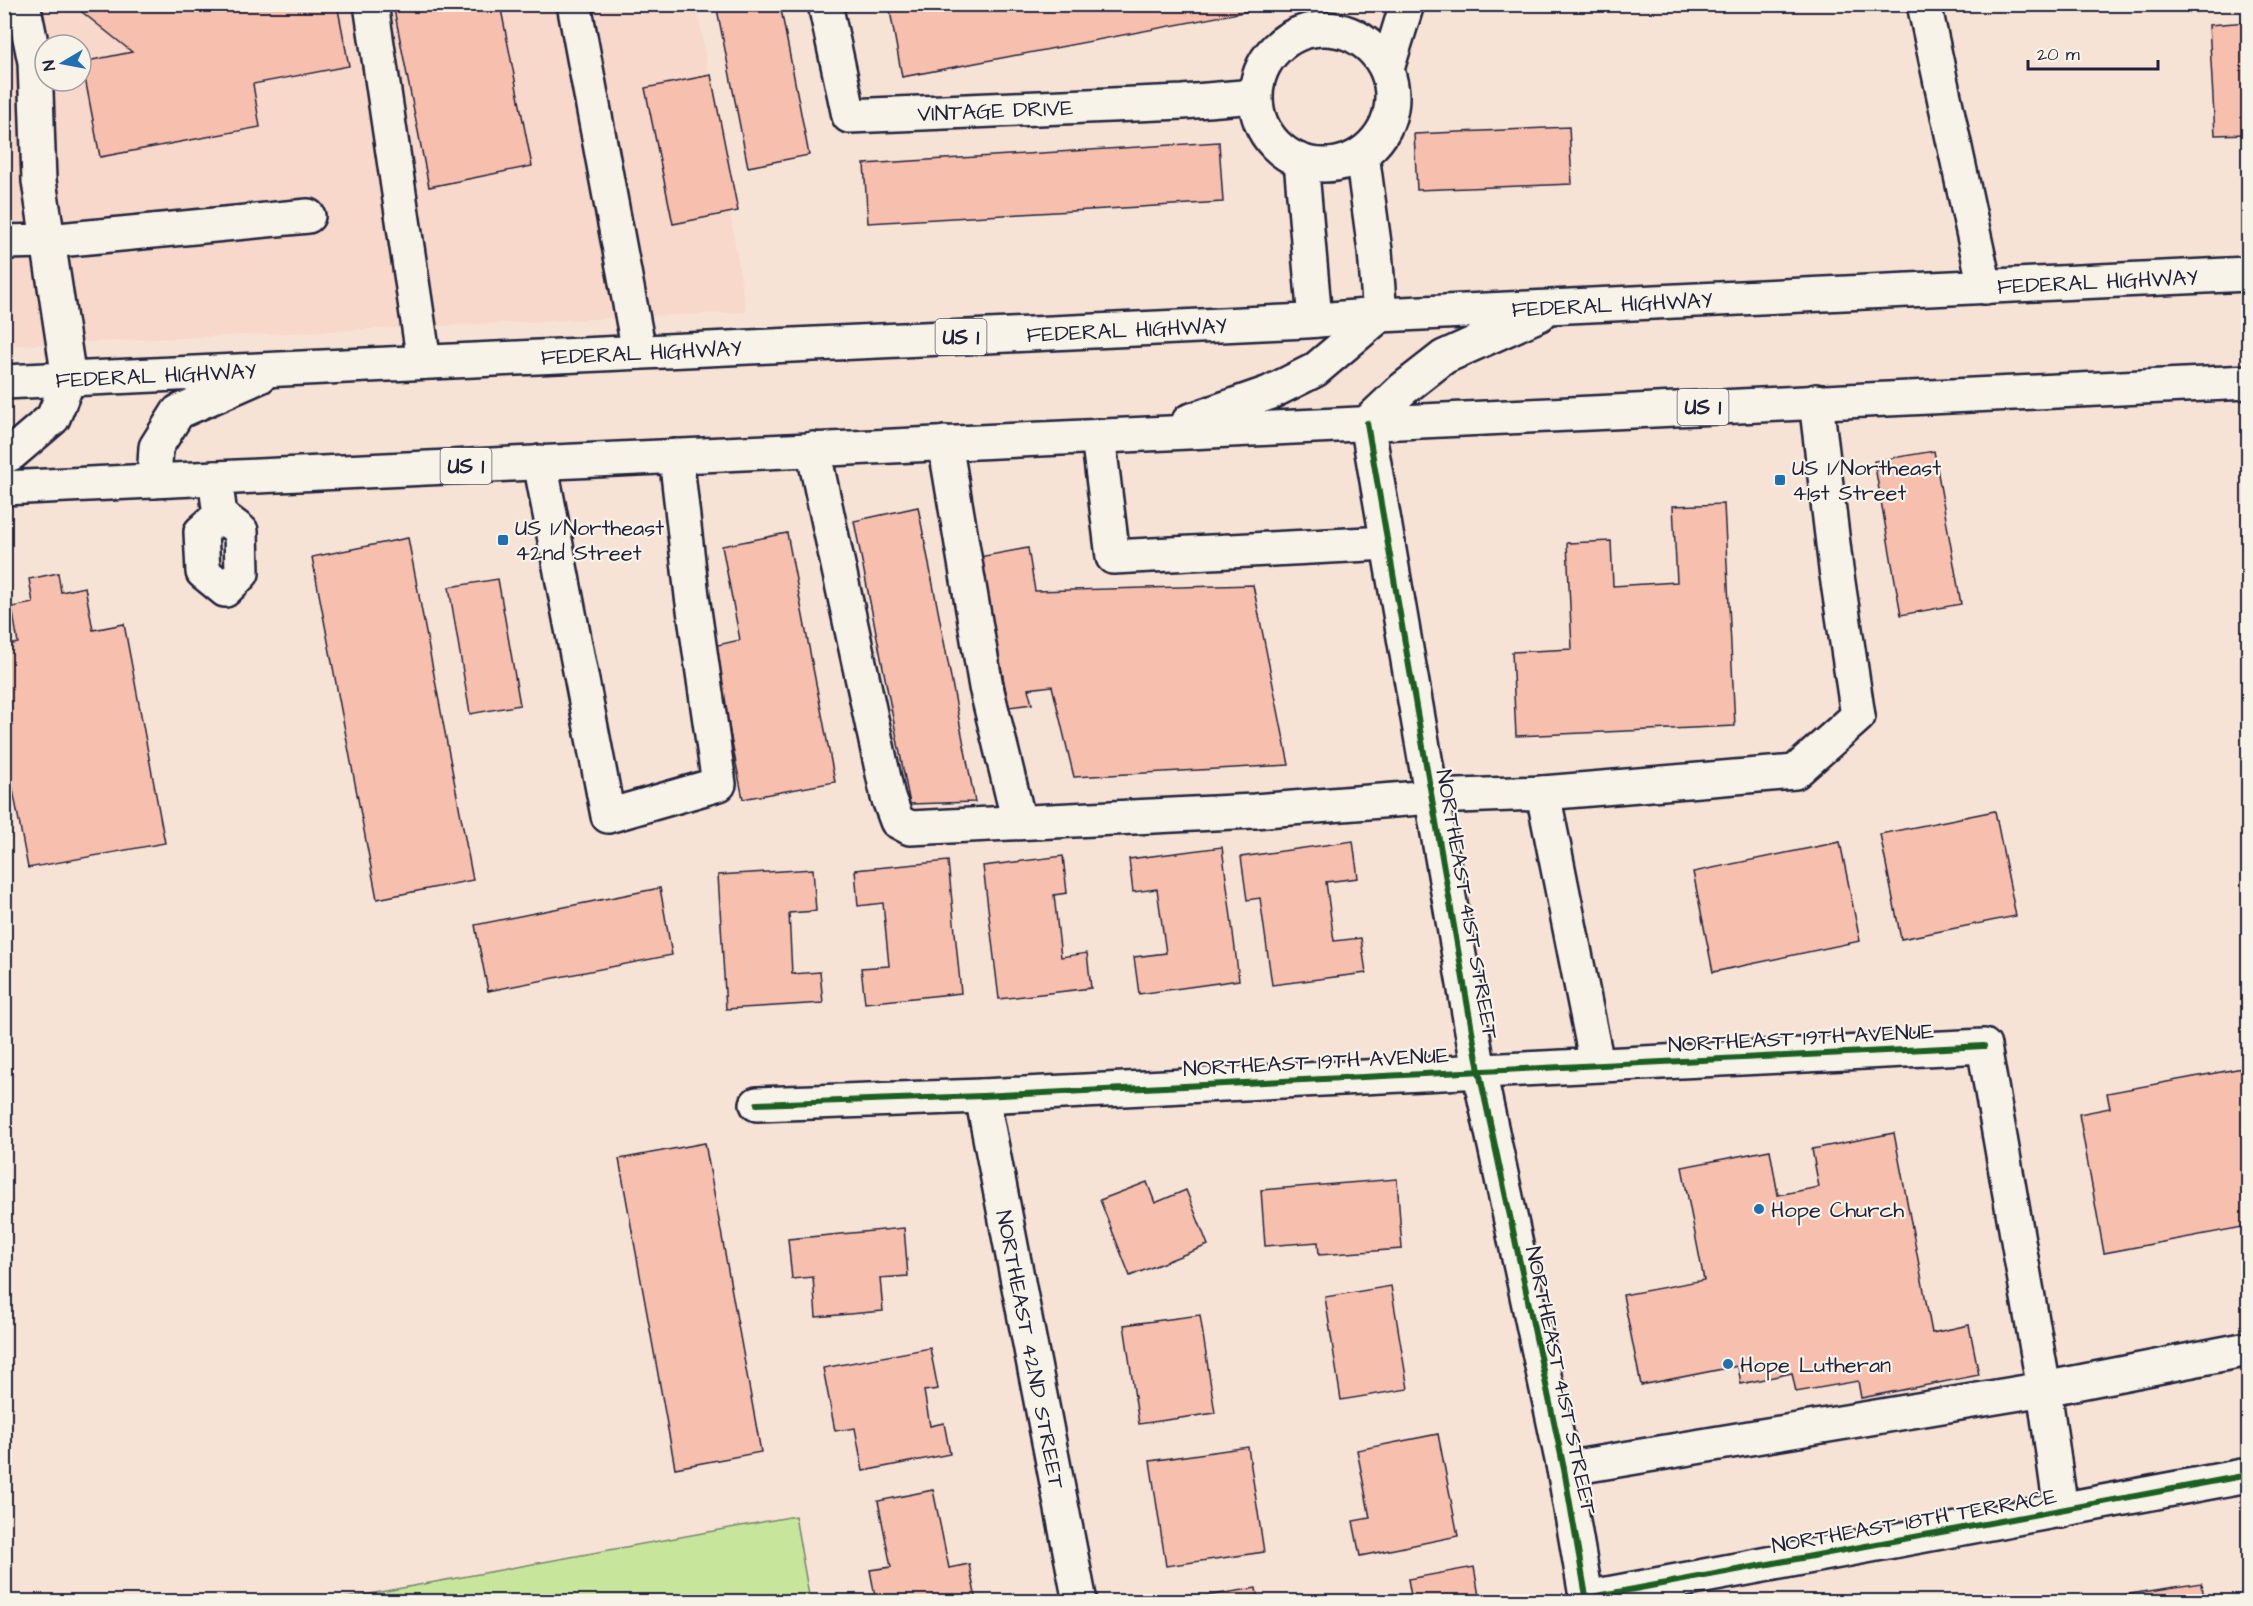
<svg xmlns="http://www.w3.org/2000/svg" width="2253" height="1606" font-family="'Architects Daughter',sans-serif">
<style>
.built{fill:#f7d8ca;fill-rule:evenodd}
.green{fill:#c8e59c;stroke:#75846c;stroke-width:1.5}
.building{fill:#f7bfad;stroke:#22223b;stroke-width:1.5}
.lines{fill:none;stroke-linecap:round;stroke-linejoin:round}
.minor-casing{stroke:#22223b;stroke-width:38}
.major-casing{stroke:#22223b;stroke-width:38}
.minor{stroke:#f7f3e8;stroke-width:33}
.major{stroke:#f7f3e8;stroke-width:33}
.cycleway-casing{stroke:#f7f3e8;stroke-width:10}
.cycleway{stroke:#1b5e20;stroke-width:6}
.poi-dot{fill:#1f6fb2;stroke:#f7f3e8;stroke-width:2}
.labels{text-anchor:middle;stroke-width:4.5;stroke-linejoin:round;paint-order:stroke}
.shield{fill:#f7f3e8;stroke:#62616f;stroke-width:1.5}
.shield-label{font-size:21px;font-weight:bold;fill:#22223b}
.street-label{font-size:22px;fill:#22223b;stroke:#f7f3e8}
.poi-label{font-size:22px;fill:#22223b;stroke:#f7f3e8;text-anchor:start}
</style>
<rect width="100%" height="100%" fill="#f7e3d6"/>
<filter id="ink" filterUnits="userSpaceOnUse"><feTurbulence type="fractalNoise" baseFrequency=".0167" numOctaves="2"/><feDisplacementMap in="SourceGraphic" scale="12" xChannelSelector="R" yChannelSelector="G"/><feConvolveMatrix kernelMatrix="1 2 1 2 8 2 1 2 1" color-interpolation-filters="sRGB"/></filter>
<g filter="url(#ink)">
<path class="built" d="M4,5H697L746,312L5,346ZM45,45H81V81H45Z"/>
<path class="green" d="M795,1516L810,1601H331Z"/>
<g class="building">
<path d="M72,4H337L349,66L253,84L260,127L100,157L82,62L132,52Z"/>
<path d="M393,4H500L532,166L429,187Z"/>
<path d="M716,4H780L809,155L748,167Z"/>
<path d="M894,4H1248L1249,11L902,77L889,5Z"/>
<path d="M2248,22V134L2215,135L2209,25Z"/>
<path d="M711,75L738,211L673,224L645,88Z"/>
<path d="M1569,127L1572,184L1417,190L1414,134Z"/>
<path d="M1219,142L1223,202L868,223L864,164Z"/>
<path d="M1934,451L1961,604L1901,615L1874,461Z"/>
<path d="M1724,504L1735,726L1516,736L1512,652L1572,649L1567,543L1611,541L1613,586L1677,582L1673,506Z"/>
<path d="M918,507L975,802L910,804L854,521Z"/>
<path d="M787,533L835,782L743,799L713,646L740,640L722,546Z"/>
<path d="M408,538L473,880L377,899L312,557Z"/>
<path d="M1028,548L1035,591L1253,585L1289,765L1074,777L1052,686L1028,689L1032,704L1009,707L979,557Z"/>
<path d="M58,573L61,592L85,587L93,630L124,624L165,843L28,868L4,743V646L18,643L12,607L33,603L29,579Z"/>
<path d="M498,579L520,705L470,714L449,587Z"/>
<path d="M1995,811L2016,916L1901,939L1880,834Z"/>
<path d="M1353,841L1358,878L1326,882L1334,941L1361,938L1366,973L1272,985L1260,898L1247,900L1241,857Z"/>
<path d="M1840,842L1860,941L1713,972L1693,872Z"/>
<path d="M1222,847L1239,980L1139,994L1134,957L1166,953L1157,889L1133,892L1129,859Z"/>
<path d="M1063,856L1067,893L1054,895L1061,957L1087,953L1091,988L999,999L983,866Z"/>
<path d="M948,861L961,993L865,1003L861,968L889,966L883,903L858,906L855,870Z"/>
<path d="M813,869L816,911L789,913L792,974L820,972L823,1003L726,1009L718,875Z"/>
<path d="M660,888L672,955L488,991L475,925Z"/>
<path d="M2248,1067V1226L2104,1253L2079,1114L2110,1108L2107,1093Z"/>
<path d="M1894,1133L1932,1333L1969,1325L1979,1375L1861,1398L1858,1381L1796,1392L1792,1373L1741,1384L1738,1366L1641,1385L1623,1295L1704,1280L1682,1167L1770,1150L1778,1195L1819,1187L1812,1149Z"/>
<path d="M705,1143L761,1452L675,1468L619,1159Z"/>
<path d="M1397,1179L1402,1249L1319,1255L1318,1242L1265,1246L1261,1190Z"/>
<path d="M1147,1182L1155,1203L1186,1190L1208,1245L1130,1276L1100,1200Z"/>
<path d="M904,1228L908,1276L880,1278L883,1311L816,1317L813,1277L792,1279L788,1239Z"/>
<path d="M1391,1286L1408,1389L1341,1400L1325,1297Z"/>
<path d="M1200,1315L1215,1413L1139,1424L1124,1325Z"/>
<path d="M930,1348L938,1389L924,1391L930,1426L944,1423L950,1454L863,1471L855,1428L835,1431L823,1368Z"/>
<path d="M1438,1434L1458,1536L1360,1556L1353,1521L1370,1518L1357,1450Z"/>
<path d="M1248,1447L1264,1552L1166,1566L1150,1461Z"/>
<path d="M933,1490L949,1568L969,1564L976,1599L962,1602H876L870,1570L891,1567L878,1501Z"/>
<path d="M1474,1567L1480,1602H1412L1408,1579Z"/>
<path d="M2201,1583L2203,1602H2118L2117,1596Z"/>
<path d="M1256,1588L1258,1602H1174V1601Z"/>
</g>
<g class="lines">
<g class="minor-casing">
<g id="minor">
<path d="M23,4L35,62L39,181L69,379"/>
<path d="M371,4L424,362"/>
<path d="M574,4L639,352"/>
<path id="s1" d="M825,4L849,116L1183,102L1255,96"/>
<path d="M1924,4L1985,287"/>
<circle cx="1324" cy="97" r="68"/>
<path d="M1387,69L1407,4"/>
<path d="M1362,154L1375,251L1380,315"/>
<path d="M1301,161L1315,320"/>
<path d="M4,242L48,241L308,216"/>
<path d="M1367,423L1479,1071L1564,1469L1587,1602"/>
<path d="M1098,436L1113,557L1388,543"/>
<path d="M945,443L986,687L1019,822"/>
<path d="M813,449L888,797L897,821L910,828L1254,811L1432,797L1543,793L1597,1064"/>
<path d="M540,462L608,816L719,784L692,596L676,456"/>
<path d="M215,478L220,515L241,531L242,573L225,590L203,572L201,532L220,515"/>
<path d="M1543,793L1795,772L1858,716L1836,569L1816,401"/>
<path id="s2" d="M982,1096L1080,1602"/>
<path d="M757,1104L982,1096L1984,1046L2044,1389L2061,1511"/>
<path d="M1564,1469L2044,1389L2248,1349"/>
<path d="M1586,1598L2248,1475"/>
</g>
</g>
<g class="major-casing">
<g id="major">
<path id="s3" d="M4,382L1306,321L1380,315L2248,274"/>
<path d="M1189,421L1269,393L1315,370L1380,315"/>
<path d="M1367,423L1403,389L1444,357L1540,314"/>
<path d="M4,457L12,453L53,418L69,379"/>
<path d="M154,481L156,447L178,412L260,376"/>
<path d="M4,488L2248,382"/>
</g>
</g>
<use href="#minor" class="minor"/>
<use href="#major" class="major"/>
<g class="cycleway-casing">
<g id="cycleway">
<path d="M1367,423L1479,1071L1564,1469L1587,1602"/>
<path d="M757,1104L982,1096L1984,1046"/>
<path d="M1586,1598L2248,1475"/>
</g>
</g>
<use href="#cycleway" class="cycleway"/>
</g>
</g>
<g class="poi-dot">
<rect x="1774" y="474" width="12" height="12" rx="3"/>
<rect x="497" y="534" width="12" height="12" rx="3"/>
<circle cx="1759" cy="1209" r="6"/>
<circle cx="1728" cy="1364" r="6"/>
</g>
<g class="labels">
<g class="shield">
<rect x="935.5" y="319" width="51" height="36" rx="4.5"/>
<rect x="1677.5" y="389" width="51" height="36" rx="4.5"/>
<rect x="440.5" y="448" width="51" height="36" rx="4.5"/>
</g>
<g class="shield-label">
<text x="961" y="344">US 1</text>
<text x="1703" y="414">US 1</text>
<text x="466" y="473">US 1</text>
</g>
<g class="street-label">
<text dy="8" stroke="none"><textPath href="#s1" startOffset="261">VINTAGE DRIVE</textPath></text>
<text dy="8" stroke="none"><textPath href="#s3" startOffset="2096">FEDERAL HIGHWAY</textPath></text>
<text dy="8" stroke="none"><textPath href="#s3" startOffset="1610">FEDERAL HIGHWAY</textPath></text>
<text dy="8" stroke="none"><textPath href="#s3" startOffset="1124">FEDERAL HIGHWAY</textPath></text>
<text dy="8" stroke="none"><textPath href="#s3" startOffset="638">FEDERAL HIGHWAY</textPath></text>
<text dy="8" stroke="none"><textPath href="#s3" startOffset="152">FEDERAL HIGHWAY</textPath></text>
<text transform="translate(1468 904) rotate(80)" y="8">NORTHEAST 41ST STREET</text>
<text transform="translate(1801 1037) rotate(-3)" y="8">NORTHEAST 19TH AVENUE</text>
<text transform="translate(1316 1061) rotate(-3)" y="8">NORTHEAST 19TH AVENUE</text>
<text dy="8" stroke="none"><textPath href="#s2" startOffset="258">NORTHEAST 42ND STREET</textPath></text>
<text transform="translate(1562 1380) rotate(78)" y="8">NORTHEAST 41ST STREET</text>
<text transform="translate(1914 1520) rotate(-10)" y="8">NORTHEAST 18TH TERRACE</text>
</g>
<g class="poi-label">
<text x="1792" y="475">US 1/Northeast<tspan x="1792" dy="25">41st Street</tspan></text>
<text x="515" y="535">US 1/Northeast<tspan x="515" dy="25">42nd Street</tspan></text>
<text x="1771" y="1217">Hope Church</text>
<text x="1740" y="1372">Hope Lutheran</text>
</g>
</g>
<rect width="2253" height="1606" fill="none" stroke="#f7f3e8" stroke-width="24"/>
<rect x="12" y="12" width="2229" height="1582" fill="none" stroke="#22223b" stroke-width="2" filter="url(#ink)"/>
<g transform="translate(63 63) rotate(260)"><circle r="28" fill="#f7f3e8" stroke="#a29fa3" stroke-width="1.5"/>
<path d="M0-4.5L10 22L0 15L-10 22Z" fill="#1f6fb2"/>
<text y="-9" font-size="16" font-weight="bold" text-anchor="middle" fill="#22223b">N</text>
</g>
<path d="M2028 60v9h130v-9" fill="none" stroke="#22223b" stroke-width="3"/>
<text x="2037" y="60" font-size="18" fill="#22223b" stroke="#f7f3e8" stroke-width="4.5" paint-order="stroke">20 m</text>
</svg>
